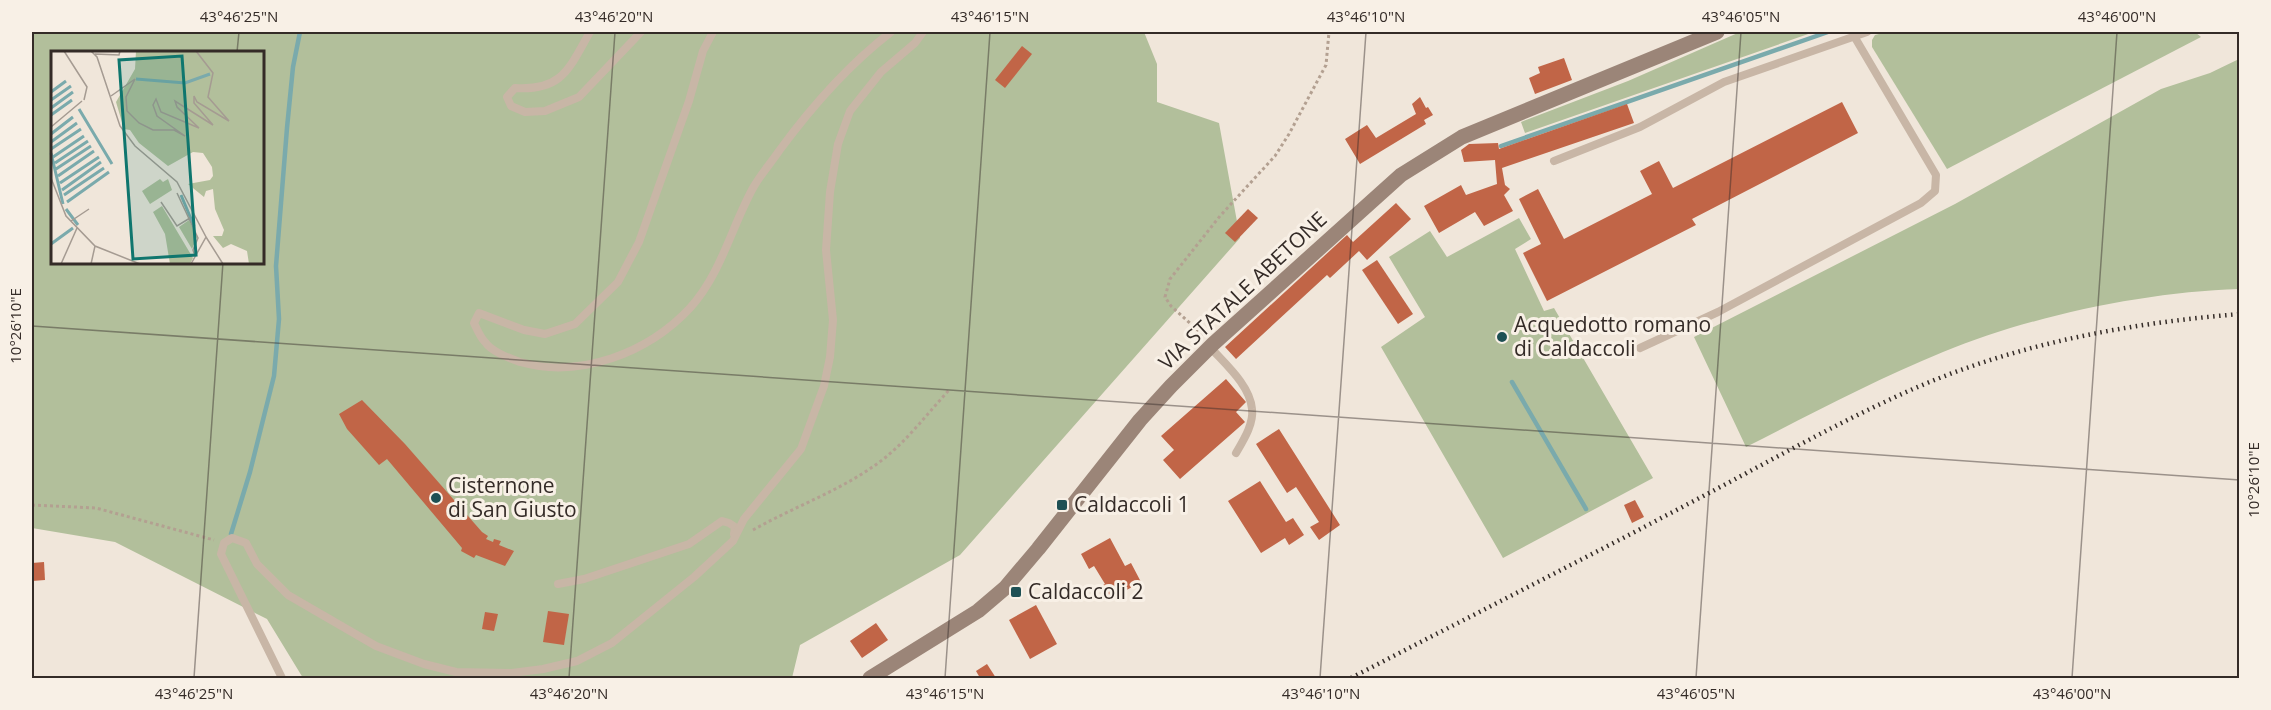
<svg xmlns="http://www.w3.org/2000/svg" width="2271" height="710" font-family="'Open Sans',sans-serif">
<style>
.green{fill:#b2bf9b;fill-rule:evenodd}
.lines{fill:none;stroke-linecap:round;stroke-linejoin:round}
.stream{stroke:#7aaaac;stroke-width:4.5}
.building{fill:#c16547}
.path{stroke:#b3a091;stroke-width:3;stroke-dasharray:3 3;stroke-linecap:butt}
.lane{stroke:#c8b6a6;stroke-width:8}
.secondary{stroke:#9b8578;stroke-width:15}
.rail{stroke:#342b27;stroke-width:4.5;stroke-dasharray:1.5 4.5;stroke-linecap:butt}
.ticks{fill:none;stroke:#342b27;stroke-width:1.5;stroke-opacity:0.45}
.poi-dot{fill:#1e5054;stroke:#f8f0e6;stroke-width:2}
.labels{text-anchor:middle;stroke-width:6;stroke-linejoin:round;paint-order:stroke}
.street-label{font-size:21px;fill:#342b27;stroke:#f8f0e6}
.poi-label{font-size:21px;fill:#342b27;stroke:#f8f0e6;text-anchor:start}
.inset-river{fill:none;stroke:#7aaaac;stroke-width:3}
.inset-road{fill:none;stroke:#a59b92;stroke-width:1.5}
.view{fill:#0f766e;fill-opacity:0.15;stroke:#0f766e;stroke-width:3}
.inset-edge{fill:none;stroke:#342b27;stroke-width:3}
.neatline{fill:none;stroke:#342b27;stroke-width:2}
.ticks-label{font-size:15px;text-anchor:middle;fill:#342b27}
</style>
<rect width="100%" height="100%" fill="#f0e6da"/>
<g class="green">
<path d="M32,32H1144L1157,64V102L1219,123L1240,238L960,555L800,645L792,678H303L267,619L115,542L32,528ZM52,52H262V262H52Z"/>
<path d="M1740,32H1814L1525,133L1521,122L1628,81Z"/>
<path d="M1887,32H2195L2201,37L1947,169L1872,47V40L1875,35Z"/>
<path d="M2239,59V289C2144,292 2031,316 1943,352C1875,380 1811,414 1746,447L1694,337L1955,204L2161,89L2210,73Z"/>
<path d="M1519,218L1531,239L1515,249L1544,311L1554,308L1653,478L1503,558L1381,347L1425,317L1389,257L1430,231L1447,257Z"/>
</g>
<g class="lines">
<g class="stream">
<path d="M1501,146L1828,32"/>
<path d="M1512,382L1586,509"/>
<path d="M231,534L250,472L274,376L279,319L276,266L287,128L293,67L300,32"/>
</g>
</g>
<g class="building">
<path d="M1022,46L1032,54L1005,88L995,80Z"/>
<path d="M1564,58L1572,80L1535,94L1529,78L1540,73L1538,67Z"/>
<path d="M1420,97L1426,108L1428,107L1433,115L1424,120L1426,124L1360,164L1345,139L1367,125L1376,138L1416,114L1412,104Z"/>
<path d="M1842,102L1858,133L1692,219L1696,225L1547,301L1523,253L1541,244L1519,199L1538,189L1564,239L1652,194L1640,171L1659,161L1673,188Z"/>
<path d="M1627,104L1634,123L1502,168L1505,185L1510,189L1504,195L1513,211L1484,226L1475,212L1439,233L1424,206L1461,185L1466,195L1497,184L1495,160L1464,162L1461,150L1469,144L1498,143L1499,149Z"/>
<path d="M1396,203L1411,219L1367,260L1359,251L1330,278L1327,275L1236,359L1225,347L1347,235L1353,242Z"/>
<path d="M1248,209L1258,218L1235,242L1225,233Z"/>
<path d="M1377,260L1413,314L1398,324L1362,270Z"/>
<path d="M1226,379L1246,402L1236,412L1245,422L1180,479L1163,460L1174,450L1161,436Z"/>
<path d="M362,400L405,444L482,532L488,536L486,539L493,542L494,539L501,541L499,545L514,551L505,566L476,555L474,558L461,551L462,548L387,459L379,465L347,429L339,414Z"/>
<path d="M1279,429L1340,525L1319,540L1310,527L1319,522L1296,487L1287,493L1256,444Z"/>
<path d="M1260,481L1286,522L1293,518L1304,535L1289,545L1285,538L1261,553L1228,501Z"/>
<path d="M1635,500L1644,517L1632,523L1624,505Z"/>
<path d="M1110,538L1125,566L1131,563L1141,582L1107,601L1099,587L1105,584L1094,566L1089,569L1081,554Z"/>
<path d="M44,562L45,580L32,581V563Z"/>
<path d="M1036,605L1057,644L1030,659L1009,620Z"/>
<path d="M548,611L569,614L564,645L543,642Z"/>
<path d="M485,612L498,614L494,631L482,629Z"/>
<path d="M876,623L888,640L862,658L850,641Z"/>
<path d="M987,664L996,678H980L976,671Z"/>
</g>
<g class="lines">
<g class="path">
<path d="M1203,335L1171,306L1165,297L1170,279L1220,216L1275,156L1289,134L1326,65L1329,32"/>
<path d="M32,505L96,508L214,540"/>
<path d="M753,530C797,505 846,489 886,457C909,438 929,412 949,390"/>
</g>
<g class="lane">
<path d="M590,32C569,68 563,91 515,88L507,97L511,106L525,112L545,111L579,97L641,32"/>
<path d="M713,32L703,51L689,101L639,242L618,282L575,324L545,334L524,330L479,313L474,323C477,329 480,337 485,342C492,352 509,358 520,362C580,379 648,353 690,308C721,274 731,228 753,188C760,175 771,163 779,151C812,106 847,66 891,32"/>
<path d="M1554,161L1640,127L1724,82L1867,32"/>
<path d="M1210,347C1225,364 1250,385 1252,409C1254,424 1243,441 1236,453"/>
<path d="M1640,348L1718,312L1921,203L1935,191L1936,175L1854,36"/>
<path d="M558,584L584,579L689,544L722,521L729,523L735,527L734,534"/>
<path d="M282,678L221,554L224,543L232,538L246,543L257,564L288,595L376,646L424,664L456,672L512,673L543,669L577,661L612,643L694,577L733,541L744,519L801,449L824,386L830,357L833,320L826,250L830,192L838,144L850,111L881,72L915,43L923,32"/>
</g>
<path class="secondary" d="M870,678L978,611L1005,588L1038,549L1140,420L1171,386L1213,344L1401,175L1462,137L1717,32"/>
<path class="rail" d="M1351,678C1463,620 1576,563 1688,504C1763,465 1836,423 1913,389C2016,344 2128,323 2240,314"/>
</g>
<path class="ticks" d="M237,52L239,32M32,326L2240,480M194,678L223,262M569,678L615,32M945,678L990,32M1320,678L1366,32M1696,678L1741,32M2072,678L2117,32"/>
<g class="poi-dot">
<circle cx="1502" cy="337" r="6"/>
<circle cx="436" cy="498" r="6"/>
<rect x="1056" y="499" width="12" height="12" rx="3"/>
<rect x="1010" y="586" width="12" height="12" rx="3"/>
</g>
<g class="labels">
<g class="street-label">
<text transform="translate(1243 291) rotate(-43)" y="7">VIA STATALE ABETONE</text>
</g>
<g class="poi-label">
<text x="1514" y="332">Acquedotto romano<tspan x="1514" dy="24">di Caldaccoli</tspan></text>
<text x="448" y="493">Cisternone<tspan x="448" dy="24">di San Giusto</tspan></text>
<text x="1074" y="512">Caldaccoli 1</text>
<text x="1028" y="599">Caldaccoli 2</text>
</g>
</g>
<g transform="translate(51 51)">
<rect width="213" height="213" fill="#f0e6da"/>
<path d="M85,0H213V213H198L196,200L180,193L172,197L162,185H171L173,179L164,158L162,138L155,140L153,146L137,133L159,129L162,125L161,116L152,102L142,101L117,115L88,92L79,79L73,78L65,51L84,18ZM109,128L112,131L117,128L121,139L99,153L91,140ZM111,155L142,207L139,213H119L114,183L102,161ZM138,169L146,186L141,198L128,176Z" fill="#b2bf9b"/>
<path class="inset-river" d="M85,28L134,32L159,23M0,41L15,30M0,49L20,35M0,57L22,41M28,58L61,113M0,64L21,49M0,83L22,66M0,91L26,72M0,98L30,78M0,102L12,153M2,106L33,85M4,112L37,90M5,118L40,95M7,125L43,100M9,132L48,106M11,139L50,111M13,144L53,117M130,144L143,175M16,151L58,121M15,158L27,174M0,193L22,177"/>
<path class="inset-road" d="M13,0L36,36L33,49M40,0L46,6L69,75L84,95L126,131L155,186L140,213M44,3L68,4L69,0M60,45L84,28L75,46L76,60L88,72L102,79H123L134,85L106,65L102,54L105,48L110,61L148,77L126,56L124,50L162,74L143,52V45L146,51L178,70L157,46L162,22L145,0M0,76L31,50M0,127L15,165L44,195L89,213M126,142L147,187L142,199L144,205M110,151L126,175L139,167M20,170L38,158M155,186L172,213M10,213L26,177M40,213L44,195"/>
<path class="view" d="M131,5L145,204L82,208L68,9Z"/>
<rect width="213" height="213" class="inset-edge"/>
</g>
<rect width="2271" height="710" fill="none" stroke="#f8f0e6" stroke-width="66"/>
<rect x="33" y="33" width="2205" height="644" class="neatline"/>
<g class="ticks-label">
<text x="239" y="22">43°46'25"N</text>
<text x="614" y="22">43°46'20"N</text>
<text x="990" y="22">43°46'15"N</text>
<text x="1366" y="22">43°46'10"N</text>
<text x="1741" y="22">43°46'05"N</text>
<text x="2117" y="22">43°46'00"N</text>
<text transform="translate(16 326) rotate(-90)" y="5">10°26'10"E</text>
<text transform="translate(2254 480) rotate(-90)" y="5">10°26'10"E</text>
<text x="194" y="699">43°46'25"N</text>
<text x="569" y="699">43°46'20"N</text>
<text x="945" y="699">43°46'15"N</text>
<text x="1321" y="699">43°46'10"N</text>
<text x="1696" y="699">43°46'05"N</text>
<text x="2072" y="699">43°46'00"N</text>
</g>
</svg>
